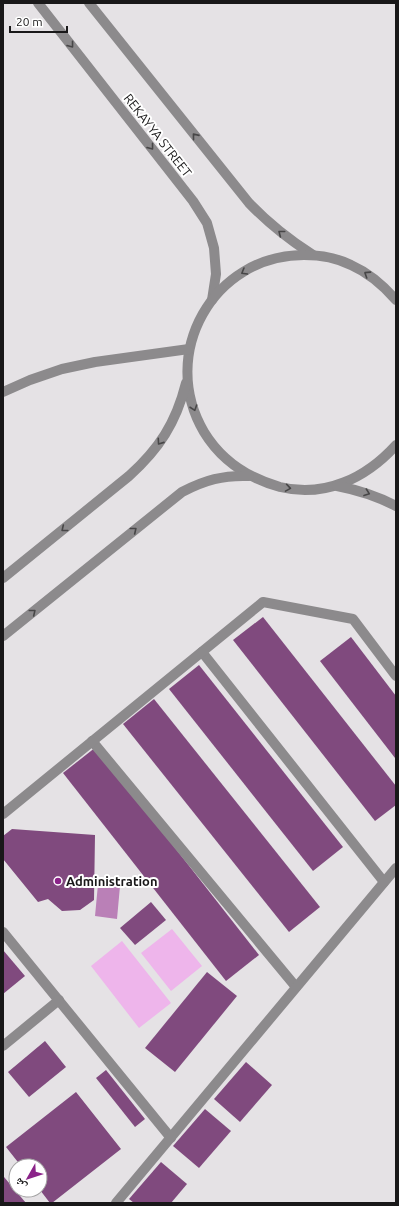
<svg xmlns="http://www.w3.org/2000/svg" width="399" height="1206" font-family="Ubuntu,'Noto Naskh Arabic',sans-serif">
<style>
.green{fill:#eeb5eb}
.water{fill:#ba80b7}
.building{fill:#804a7e}
.lines{fill:none;stroke-linecap:round;stroke-linejoin:round}
.minor{stroke:#8c8a8c;stroke-width:10}
.oneway{stroke:#474647}
.poi-dot{fill:#8b2389;stroke:#fff;stroke-width:1.5}
.labels{text-anchor:middle;stroke-width:4;stroke-linejoin:round;paint-order:stroke}
.street-label{font-size:13px;fill:#191819;stroke:#fff}
.poi-label{font-size:13px;font-weight:bold;fill:#191819;stroke:#fff;text-anchor:start}
</style>
<rect width="100%" height="100%" fill="#e5e2e5"/>
<g class="green">
<path d="M172,929L202,966L171,991L141,953Z"/>
<path d="M122,941L171,1003L139,1028L91,966Z"/>
</g>
<path class="water" d="M98,884L120,886L117,919L95,916Z"/>
<g class="building">
<path d="M263,617L396,786V805L375,821L233,640Z"/>
<path d="M351,637L396,696V756L395,758L320,661Z"/>
<path d="M199,665L343,847L313,871L169,689Z"/>
<path d="M154,699L320,907L289,932L123,724Z"/>
<path d="M96,747L259,955L226,981L63,773Z"/>
<path d="M12,829L95,835L94,900L80,910L62,911L48,899L38,902L3,859V836Z"/>
<path d="M151,902L166,920L135,945L120,928Z"/>
<path d="M3,950L25,976L3,994Z"/>
<path d="M207,972L237,996L175,1072L145,1048Z"/>
<path d="M45,1041L66,1067L29,1097L8,1072Z"/>
<path d="M246,1062L272,1085L240,1122L214,1099Z"/>
<path d="M106,1070L145,1119L135,1127L96,1078Z"/>
<path d="M76,1092L121,1149L52,1203H50L40,1190V1166H21L6,1147Z"/>
<path d="M205,1109L231,1131L199,1168L173,1146Z"/>
<path d="M161,1162L187,1184L171,1203H134L129,1199Z"/>
<path d="M3,1177H4L26,1203H3Z"/>
</g>
<g class="lines">
<g class="minor">
<path d="M38,3L193,201L207,223L214,248L216,274L212,300"/>
<path d="M89,3L249,203C270,225 288,239 313,255"/>
<path d="M396,300C383,285 369,273 351,265C337,258 320,255 304,255C213,255 158,354 204,432C221,460 248,478 280,487C325,498 366,478 396,445"/>
<path d="M3,392L30,380L62,369L95,362L189,349"/>
<path d="M337,486C358,490 377,496 396,506"/>
<path d="M3,578L129,476C159,449 176,423 186,383"/>
<path d="M3,636L182,492C205,480 223,475 249,476"/>
<path d="M202,652L384,882"/>
<path d="M92,741L296,987"/>
<path d="M3,814L263,602L353,619L396,676"/>
<path d="M3,932L171,1138"/>
<path d="M3,1046L59,1000"/>
<path d="M116,1203L396,868"/>
</g>
</g>
<defs><path id="oneway-chevron" d="M-2-3.5L2.5 0L-2 3.5" fill="none" stroke-width="1.6" stroke-linecap="round" stroke-linejoin="round"/></defs>
<g class="oneway">
<use href="#oneway-chevron" transform="translate(71 45) rotate(52)"/>
<use href="#oneway-chevron" transform="translate(195 136) rotate(-129)"/>
<use href="#oneway-chevron" transform="translate(151 147) rotate(52)"/>
<use href="#oneway-chevron" transform="translate(281 233) rotate(-142)"/>
<use href="#oneway-chevron" transform="translate(244 272) rotate(150)"/>
<use href="#oneway-chevron" transform="translate(367 274) rotate(-147)"/>
<use href="#oneway-chevron" transform="translate(194 408) rotate(71)"/>
<use href="#oneway-chevron" transform="translate(160 442) rotate(125)"/>
<use href="#oneway-chevron" transform="translate(288 488) rotate(9)"/>
<use href="#oneway-chevron" transform="translate(367 493) rotate(20)"/>
<use href="#oneway-chevron" transform="translate(64 529) rotate(141)"/>
<use href="#oneway-chevron" transform="translate(134 530) rotate(-39)"/>
<use href="#oneway-chevron" transform="translate(33 612) rotate(-39)"/>
</g>
<circle class="poi-dot" cx="58" cy="881" r="4"/>
<g class="labels">
<g class="street-label">
<text transform="translate(158 135) rotate(52)" y="5">REKAYYA STREET</text>
</g>
<g class="poi-label">
<text x="66" y="886">Administration</text>
</g>
</g>
<rect width="399" height="1206" fill="none" stroke="#191819" stroke-width="8"/>
<g transform="translate(28 1178) rotate(231)"><circle r="19" fill="#ffffff" stroke="#a3a3a3"/>
<path d="M0-3L7 15L0 10L-7 15Z" fill="#8b2389"/>
<text y="-6" font-size="11" font-weight="bold" text-anchor="middle" fill="#191819">ش</text>
</g>
<path d="M10 26v6h57v-6" fill="none" stroke="#191819" stroke-width="2"/>
<text x="16" y="26" font-size="12" fill="#191819" stroke="#ffffff" stroke-width="3" paint-order="stroke">20 m</text>
</svg>
